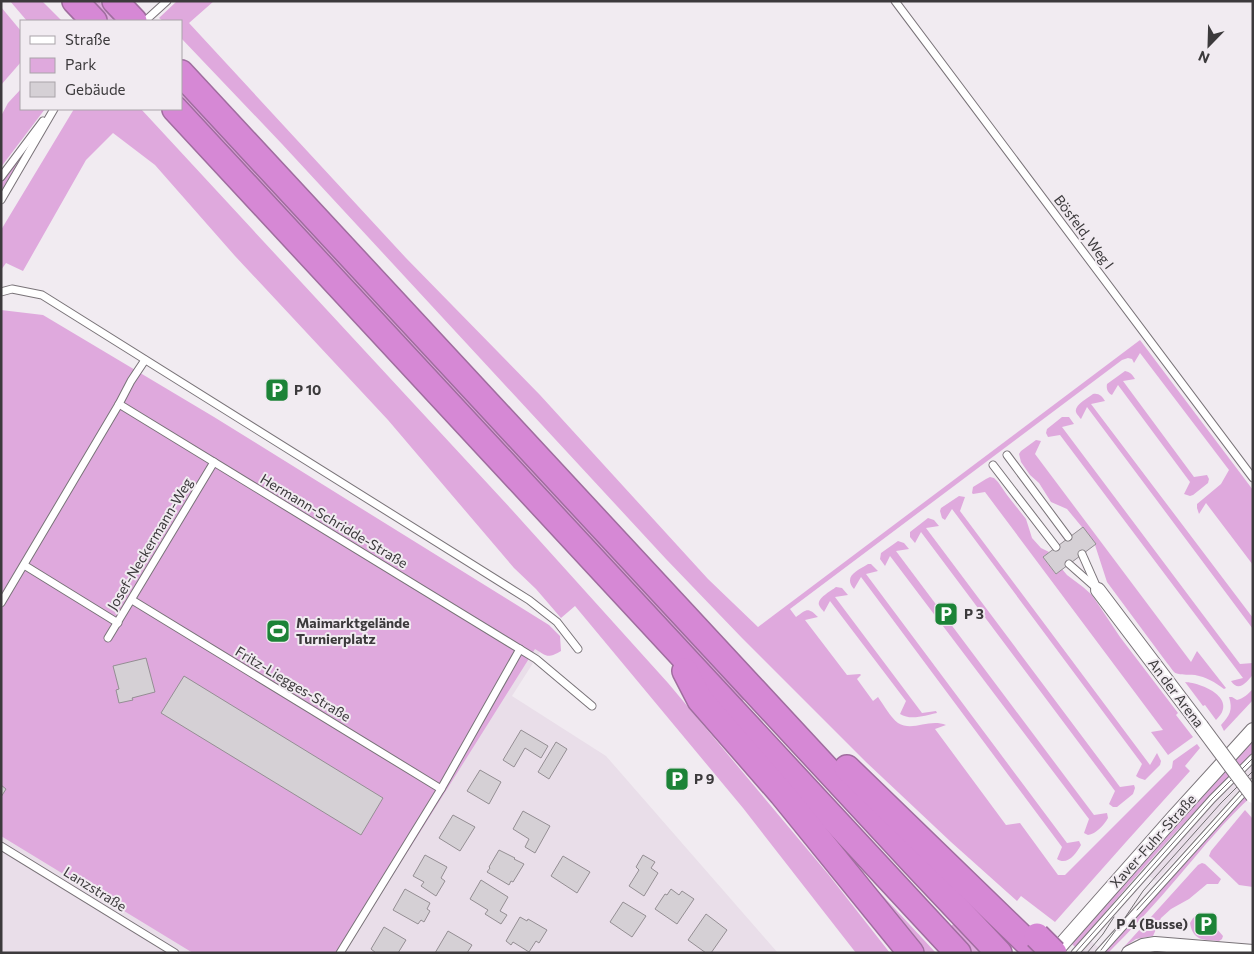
<svg xmlns="http://www.w3.org/2000/svg" width="1254" height="954" font-family="Commissioner,sans-serif">
<style>
.built{fill:#e9dee9}
.green{fill:#dfa9dd}
.building{fill:#d5d0d5;stroke:#948e93}
.lines{fill:none;stroke-linecap:round;stroke-linejoin:round}
.lane-casing{stroke:#797378;stroke-width:9}
.street-casing{stroke:#797378;stroke-width:16}
.highway-casing{stroke:#a06d9f;stroke-width:28}
.lane{stroke:#fff;stroke-width:7}
.street{stroke:#fff;stroke-width:14}
.highway{stroke:#d688d5;stroke-width:25}
.tram{stroke:#716e71;stroke-width:1}
.street-bridge-casing{stroke:#797378;stroke-width:16;stroke-linecap:butt}
.highway-bridge-casing{stroke:#a06d9f;stroke-width:28;stroke-linecap:butt}
.street-bridge{stroke:#fff;stroke-width:14}
.highway-bridge{stroke:#d688d5;stroke-width:25}
.labels{text-anchor:middle;stroke-width:4;stroke-linejoin:round;paint-order:stroke}
.street-label{font-size:14px;fill:#3c3a3c;stroke:#f1ebf1}
.poi-label{font-size:14px;font-weight:bold;fill:#3c3a3c;stroke:#f1ebf1;text-anchor:start}
</style>
<rect width="100%" height="100%" fill="#f1ebf1"/>
<g class="built">
<path d="M1,316L549,638L512,696L606,756L778,953H1Z"/>
<path d="M1253,763V778L1235,794L1156,881L1148,875L1222,794Z"/>
<path d="M1091,941L1098,947L1093,953H1080Z"/>
</g>
<g class="green">
<path d="M10,1H42L62,21H27Z"/>
<path d="M89,1H99L117,21H107Z"/>
<path d="M177,1H214L189,23L406,258L540,395L708,579L758,627L1140,340L1253,490V565L1206,503L1199,514L1197,508V504L1221,484L1229,470L1140,353L1134,363L1132,359L1128,358L1122,360L790,609L796,617C807,609 808,607 818,617L805,620L847,675L860,674L861,675L857,679L873,701L878,697C883,704 891,718 898,723C913,732 929,718 946,725L935,729L1006,825L1020,823L1058,875H1065L1172,768L1173,761L1197,744L1200,748L1185,766L1190,771L1126,842L1055,922L1021,896L1017,901L951,842L866,762L742,638L666,559L282,144L181,38V21H163L159,18Z"/>
<path d="M1,7L21,31V62L1,85Z"/>
<path d="M21,89V109H45L1,167V116L8,103Z"/>
<path d="M181,90L594,535L717,671L745,699L740,703L181,100Z"/>
<path d="M74,109H141L512,510L668,683L828,874L890,953H856L743,808L575,606L561,618L536,589L514,568L388,420L235,256L155,165L113,133L86,160L23,271L6,263L1,270V230Z"/>
<path d="M34,140L1,196V183L26,147Z"/>
<path d="M1,310L43,315L214,417L549,625L560,636L561,651C547,659 547,656 535,649L344,953H193L1,836Z"/>
<path d="M1125,371C1130,372 1132,374 1135,379L1123,381L1194,477L1207,475L1209,479L1208,483L1193,495L1190,496L1184,494L1190,482L1118,385L1112,395C1108,393 1106,389 1107,384Z"/>
<path d="M1093,394C1099,393 1102,396 1105,401L1091,404L1253,618V629L1087,407L1081,419C1080,418 1076,413 1076,412C1074,405 1088,398 1093,394Z"/>
<path d="M1062,417H1069L1074,424L1062,427L1240,664L1253,663V675C1246,682 1239,693 1231,681L1243,678L1060,435L1048,437L1046,433L1047,429Z"/>
<path d="M1036,440L1041,441L1035,454L1191,662L1197,651L1226,688L1224,689C1215,682 1206,677 1195,675C1189,674 1179,676 1174,672C1172,670 1169,665 1167,663L1107,582L1095,545L1096,544L1067,509L1051,502L1039,483L1030,475L1021,462L1019,454L1021,451Z"/>
<path d="M990,477L994,478L998,482L1007,495L1026,519L1032,538L1041,548L1049,552L1043,557L1056,574L1062,569L1067,575L1083,587L1092,595L1120,637L1178,713L1176,715L1193,737L1168,755L1151,732L1163,730L985,492L973,494L972,493L973,487L986,479Z"/>
<path d="M959,496L965,497L960,511L1150,765L1157,753L1161,761L1160,765L1145,780L1139,778L1136,776L1142,764L952,509L945,520L942,518L940,511L941,508Z"/>
<path d="M928,518L934,520L939,526L926,528L1120,787L1134,785L1135,788L1133,794L1117,807H1113L1109,804L1115,791L921,532L915,543L910,537V532Z"/>
<path d="M898,541L904,543L909,549L896,551L1094,815L1107,813L1108,818C1104,825 1096,834 1088,835L1084,833L1089,819L890,556L885,566L880,559L881,553Z"/>
<path d="M868,564H871L878,571L866,574L1067,843L1079,841L1081,845C1076,854 1067,866 1057,859L1062,847L861,577L854,589C843,576 857,571 868,564Z"/>
<path d="M836,587L842,588L848,595L835,597L922,713L936,711L937,713C926,715 911,721 900,714L906,701L830,601L824,612C823,610 820,608 819,605C817,598 831,591 836,587Z"/>
<path d="M1185,682C1203,683 1239,699 1216,720L1205,705L1203,706Z"/>
<path d="M1253,689V700L1224,731L1221,725C1230,715 1233,710 1229,697H1232L1237,700C1244,698 1248,694 1253,689Z"/>
<path d="M1253,741V753C1190,814 1131,880 1076,948L1072,944L1109,900Z"/>
<path d="M1253,789V795C1225,820 1202,849 1178,877C1156,903 1132,929 1108,953H1103L1220,823Z"/>
<path d="M1245,810L1253,819V887L1239,885L1209,856L1211,851Z"/>
<path d="M846,856L936,953H925L916,943Z"/>
<path d="M1202,863L1205,864L1221,879L1218,884H1207L1189,899L1171,909L1161,918L1153,936L1136,939L1123,948L1198,865Z"/>
<path d="M1196,916C1208,917 1215,927 1223,936L1222,939L1219,941C1204,940 1193,941 1190,923L1193,918Z"/>
<path d="M954,924L981,953H972L952,930V925Z"/>
</g>
<g class="building">
<path d="M1083,527L1096,544L1056,574L1043,557Z"/>
<path d="M146,658L155,692L132,698L133,700L119,703L116,690L119,689L113,666Z"/>
<path d="M184,676L383,798L361,835L161,713Z"/>
<path d="M521,730L548,746L541,758L525,748L514,767L503,760Z"/>
<path d="M556,742L567,749L549,779L538,772Z"/>
<path d="M480,770L501,782L489,804L467,791Z"/>
<path d="M1,785L6,789L1,797Z"/>
<path d="M523,811L550,826L535,853L525,847L529,839L513,829Z"/>
<path d="M453,815L475,827L460,851L439,838Z"/>
<path d="M499,850L515,858L514,859L524,864L513,882L511,881L509,885L487,872L490,868L489,867Z"/>
<path d="M425,855L447,867L441,878L445,881L436,896L421,886L424,882L413,876Z"/>
<path d="M643,855L655,862L651,868L658,873L644,896L629,886L639,870L636,867Z"/>
<path d="M563,856L590,872L577,893L551,876Z"/>
<path d="M481,880L508,897L500,911L507,915L501,924L485,914L488,910L470,899Z"/>
<path d="M405,889L430,903L427,909L430,911L424,922L421,920L418,924L393,910Z"/>
<path d="M671,889L679,895L682,891L694,899L677,924L655,909L665,894L667,895Z"/>
<path d="M623,902L646,916L632,937L610,922Z"/>
<path d="M706,914L727,930L711,953H706L688,940Z"/>
<path d="M520,917L527,921L528,919L547,930L539,943L536,941L529,952L513,942L511,945L506,941Z"/>
<path d="M384,927L406,940L398,953H376L371,949Z"/>
<path d="M448,931L472,945L467,953H435Z"/>
</g>
<g class="lines">
<g class="lane-casing">
<g id="lane">
<path d="M895,1L1253,478"/>
<path d="M145,21L167,1"/>
<path d="M1,177L43,121"/>
<path d="M1,200L54,109"/>
<path d="M1,292L12,289L42,295L529,600L557,622L578,649"/>
<path d="M119,404L536,659L592,706"/>
<path d="M1007,455L1068,537"/>
<path d="M993,465L1056,547"/>
<path d="M1082,554L1098,590"/>
<path d="M1069,564L1095,587"/>
<path d="M24,565L118,623"/>
<path d="M132,600L441,789"/>
<path d="M1,603L119,404L131,381L145,360"/>
<path d="M108,638L214,462"/>
<path d="M1,846L175,953"/>
<path d="M340,953L441,789L520,649"/>
<path d="M1075,953L1212,799L1253,758"/>
<path d="M1099,953L1253,782"/>
</g>
</g>
<g class="street-casing">
<g id="street">
<path d="M1098,590L1201,726"/>
<path d="M1054,953L1173,818L1253,730"/>
<path d="M1129,953L1143,946L1155,944L1253,952"/>
</g>
</g>
<g class="highway-casing">
<g id="highway">
<path d="M75,1L94,21"/>
<path d="M115,1L134,21"/>
<path d="M181,73L914,863L999,953"/>
<path d="M175,109L958,953"/>
<path d="M685,671L700,700L782,794L911,953"/>
<path d="M847,768L1038,953"/>
</g>
</g>
<use href="#lane" class="lane"/>
<use href="#street" class="street"/>
<use href="#highway" class="highway"/>
<g class="tram">
<path d="M1137,910L1253,782"/>
<path d="M1101,950L1122,922L1143,891L1156,876L1221,803L1253,771"/>
<path d="M1075,953L1212,799L1253,758"/>
<path d="M1087,953L1103,934L1114,917"/>
</g>
<g class="street-bridge-casing">
<path id="street-bridge" d="M1201,726L1253,796"/>
</g>
<g class="highway-bridge-casing">
<path id="highway-bridge" d="M1037,936L1054,953"/>
</g>
<use href="#street-bridge" class="street-bridge"/>
<use href="#highway-bridge" class="highway-bridge"/>
</g>
<defs>
<g id="parking-square" transform="scale(1.25)"><rect x="-9" y="-9" width="18" height="18" rx="4" fill="#1c8337" stroke="#f1ebf1"/><path d="M-3.5-5.5H1a3.5 3.5 0 0 1 0 7H-1V5.5H-3.5ZM-1-3.4V-.6H.8a1.4 1.4 0 0 0 0-2.8Z" fill="#fff"/></g>
<g id="stadium-square" transform="scale(1.25)"><rect x="-9" y="-9" width="18" height="18" rx="4" fill="#1c8337" stroke="#f1ebf1"/><path d="M0-5a6.5 5 0 1 0 0 10a6.5 5 0 1 0 0-10ZM-3.5-1.8h7v3.6h-7Z" fill="#fff"/></g>
</defs>
<g fill-rule="evenodd">
<use href="#parking-square" x="277" y="390"/>
<use href="#parking-square" x="946" y="614"/>
<use href="#stadium-square" x="278" y="631"/>
<use href="#parking-square" x="677" y="779"/>
<use href="#parking-square" x="1206" y="924"/>
</g>
<g class="labels">
<g class="street-label">
<text transform="translate(1084 232) rotate(53)" y="5">Bösfeld, Weg I</text>
<text transform="translate(334 521) rotate(31)" y="5">Hermann-Schridde-Straße</text>
<text transform="translate(150 544) rotate(-59)" y="5">Josef-Neckermann-Weg</text>
<text transform="translate(293 684) rotate(31)" y="5">Fritz-Liegges-Straße</text>
<text transform="translate(1176 693) rotate(53)" y="5">An der Arena</text>
<text transform="translate(1153 841) rotate(-48)" y="5">Xaver-Fuhr-Straße</text>
<text transform="translate(95 889) rotate(32)" y="5">Lanzstraße</text>
</g>
<g class="poi-label">
<text x="294" y="395">P 10</text>
<text x="964" y="619">P 3</text>
<text x="296" y="628">Maimarktgelände<tspan x="296" dy="16">Turnierplatz</tspan></text>
<text x="694" y="784">P 9</text>
<text x="1188" y="929" text-anchor="end">P 4 (Busse)</text>
</g>
</g>
<rect width="1254" height="954" fill="none" stroke="#3c3a3c" stroke-width="5"/>
<rect x="20" y="20" width="162" height="90" fill="#f1ebf1" stroke="#a9a4a9"/>
<rect x="30" y="36" width="25" height="8" fill="#ffffff" stroke="#a9a4a9"/>
<text x="65" y="45" font-size="15" fill="#3c3a3c">Straße</text>
<rect x="30" y="58" width="25" height="15" fill="#dfa9dd" stroke="#a9a4a9"/>
<text x="65" y="70" font-size="15" fill="#3c3a3c">Park</text>
<rect x="30" y="82" width="25" height="15" fill="#d5d0d5" stroke="#a9a4a9"/>
<text x="65" y="95" font-size="15" fill="#3c3a3c">Gebäude</text>
<g transform="translate(1209 45) rotate(203)" stroke="#f1ebf1" stroke-width="4" paint-order="stroke">
<path d="M0-4L9 19L0 12L-9 19Z" fill="#3c3a3c"/>
<text y="-8" font-size="14" font-weight="bold" text-anchor="middle" fill="#3c3a3c">N</text>
</g>
</svg>
